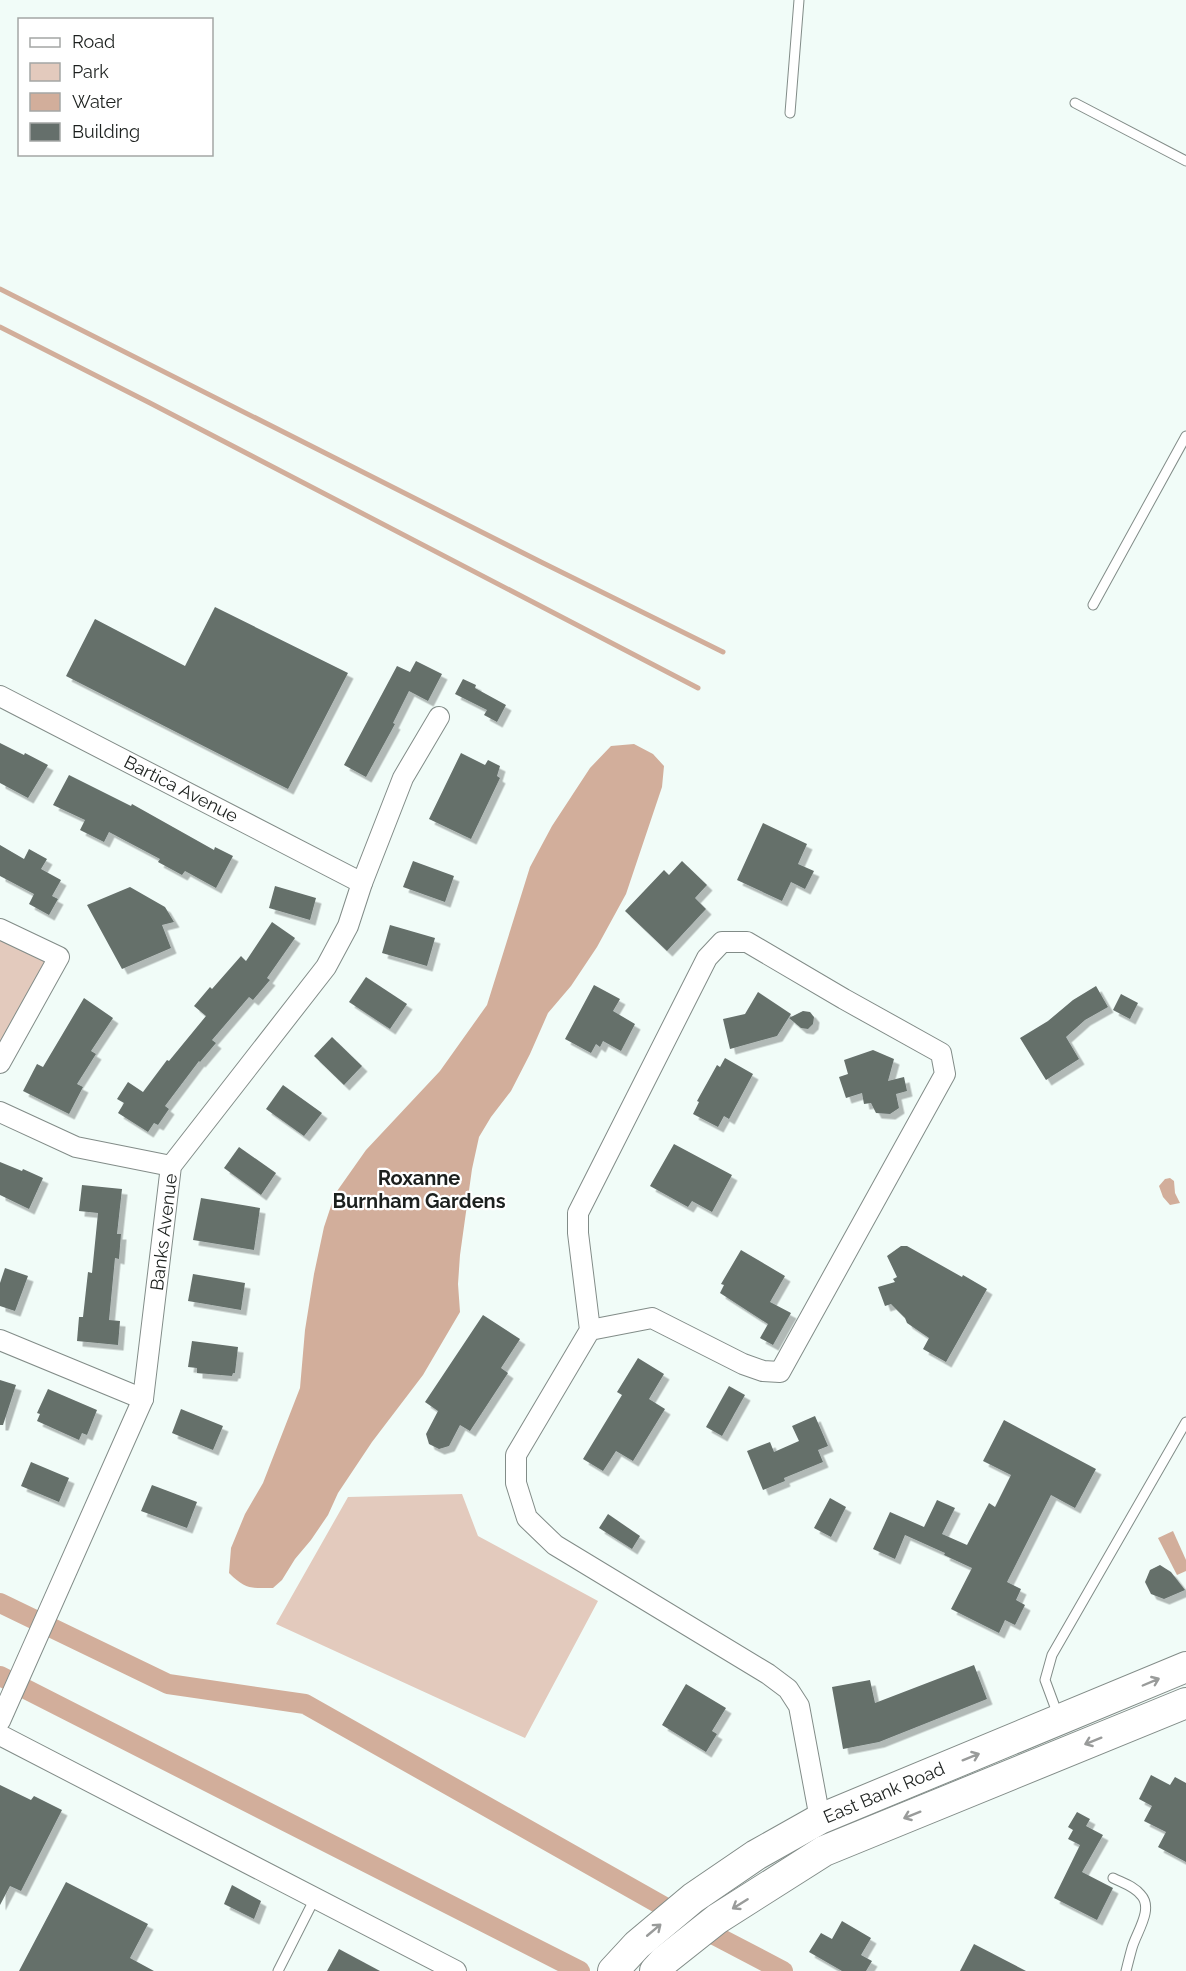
<svg xmlns="http://www.w3.org/2000/svg" width="1186" height="1971" font-family="Raleway,sans-serif">
<style>
.green{fill:#e3cabd}
.water{fill:#d2ae9b}
.lines{fill:none;stroke-linecap:round;stroke-linejoin:round}
.stream{stroke:#d2ae9b;stroke-width:5}
.canal{stroke:#d2ae9b;stroke-width:20}
.building{fill:#656f6b;filter:url(#shadow)}
.lane-casing{stroke:#828c88;stroke-width:11}
.street-casing{stroke:#828c88;stroke-width:22}
.primary-casing{stroke:#828c88;stroke-width:32}
.lane{stroke:#fff;stroke-width:9}
.street{stroke:#fff;stroke-width:20}
.primary{stroke:#fff;stroke-width:30}
.oneway{stroke:#999b9a}
.labels{text-anchor:middle;stroke-width:4.5;stroke-linejoin:round;paint-order:stroke}
.street-label{font-size:18px;fill:#1c201e;stroke:#fff}
.neighbourhood-label{font-size:20px;font-weight:bold;fill:#1c201e;stroke:#fff}
</style>
<defs>
<filter id="shadow"><feDropShadow dx="5.5" dy="5.5" stdDeviation="0" flood-color="#0004"/></filter>
</defs>
<rect width="100%" height="100%" fill="#f1fcf8"/>
<g class="green">
<path d="M0,929L59,957L0,1063Z"/>
<path d="M462,1494L478,1536L598,1601L525,1738L276,1624L348,1497Z"/>
</g>
<g class="water">
<path d="M634,744L653,754L664,766L662,787L626,894L597,947L571,986L548,1013L530,1054L511,1091L491,1117L479,1137L472,1169L460,1255L458,1284L460,1312L423,1375L372,1442L338,1493L328,1515L311,1540L295,1559L282,1580L273,1588C251,1588 246,1590 229,1573L231,1548L245,1514L263,1483L300,1388L305,1330L314,1274L324,1227L335,1194L366,1150L440,1071L487,1005L530,867L552,826L590,768L611,746Z"/>
<path d="M1170,1178L1174,1181L1175,1193L1180,1203L1170,1205L1163,1197L1159,1186L1165,1179Z"/>
<path d="M1173,1531L1186,1560V1571L1177,1575L1158,1538Z"/>
</g>
<g class="lines">
<g class="stream">
<path d="M0,289L541,562L723,652"/>
<path d="M0,327L150,403L698,688"/>
</g>
<g class="canal">
<path d="M0,1603L168,1684L305,1704L716,1936L783,1971"/>
<path d="M0,1676L580,1971"/>
</g>
</g>
<g class="building">
<path d="M215,607L348,673L288,789L66,676L95,619L185,666Z"/>
<path d="M416,661L442,674L428,701L409,691L393,723L395,724L366,777L344,765L397,666L410,672Z"/>
<path d="M463,679L476,685L475,688L506,705L497,722L484,715L487,710L455,694Z"/>
<path d="M0,743L24,755L25,753L48,765L28,798L0,783Z"/>
<path d="M461,753L485,765L488,760L500,766L497,776L500,778L471,839L429,819Z"/>
<path d="M69,775L131,806L132,804L214,850L215,847L233,856L216,888L185,871L182,875L158,862L160,859L109,832L104,842L80,830L85,820L53,805Z"/>
<path d="M763,823L807,844L798,864L814,871L805,889L791,882L782,901L737,880Z"/>
<path d="M0,845L24,859L29,849L47,859L41,869L61,880L52,896L58,899L49,915L29,904L34,894L0,876Z"/>
<path d="M413,861L454,876L445,902L403,887Z"/>
<path d="M682,861L707,885L695,898L706,909L667,951L625,911L664,870L669,875Z"/>
<path d="M275,886L316,898L310,920L269,908Z"/>
<path d="M130,887L165,907L174,922L162,925L171,948L122,969L87,905Z"/>
<path d="M272,922L295,938L267,978L270,980L253,1000L249,997L212,1040L216,1043L200,1062L199,1061L165,1106L169,1109L158,1125L154,1123L148,1132L118,1113L124,1103L117,1099L128,1082L143,1092L167,1060L169,1061L206,1016L194,1006L210,987L212,989L241,956L246,961Z"/>
<path d="M390,925L435,938L427,966L382,953Z"/>
<path d="M366,977L407,1004L390,1029L349,1002Z"/>
<path d="M594,985L620,999L613,1011L635,1024L621,1051L603,1041L600,1047L596,1044L591,1053L565,1039Z"/>
<path d="M1096,986L1108,1007L1085,1020L1066,1037L1079,1059L1046,1080L1020,1038L1048,1021L1073,1000Z"/>
<path d="M758,992L791,1014L777,1036L730,1049L723,1019L745,1014Z"/>
<path d="M1121,994L1138,1003L1130,1019L1113,1010Z"/>
<path d="M84,998L113,1018L91,1051L96,1054L77,1084L83,1087L69,1114L23,1091L37,1064L43,1067Z"/>
<path d="M803,1011L810,1012L814,1017L813,1024L808,1029L801,1028L789,1018Z"/>
<path d="M332,1037L362,1066L344,1085L314,1056Z"/>
<path d="M873,1050L894,1059L888,1081L904,1077L907,1091L896,1094L899,1108L890,1114L876,1113L871,1103L864,1104L862,1093L846,1098L839,1077L848,1074L844,1060Z"/>
<path d="M725,1058L753,1074L729,1119L724,1116L718,1127L693,1114L699,1102L697,1101L717,1065L720,1067Z"/>
<path d="M283,1085L322,1113L304,1136L266,1109Z"/>
<path d="M674,1144L732,1175L712,1212L692,1201L688,1207L650,1186Z"/>
<path d="M239,1147L276,1173L261,1195L224,1168Z"/>
<path d="M0,1162L22,1171L23,1169L43,1178L29,1209L0,1195Z"/>
<path d="M82,1185L122,1189L117,1234H121L119,1259L115,1258L109,1320L120,1321L118,1345L77,1341L79,1317H83L88,1272L92,1273L98,1213L79,1211Z"/>
<path d="M201,1198L260,1208L254,1250L193,1240Z"/>
<path d="M901,1246H907L962,1277L963,1275L987,1289L946,1362L923,1349L929,1338L907,1323L905,1318L891,1304L885,1306L878,1287L895,1282L893,1279L897,1277L887,1256Z"/>
<path d="M741,1250L785,1276L770,1302L791,1313L773,1345L760,1338L768,1324L720,1293L724,1285L721,1284Z"/>
<path d="M5,1268L28,1276L15,1311L0,1306V1283Z"/>
<path d="M193,1274L245,1283L241,1310L188,1301Z"/>
<path d="M483,1315L520,1339L501,1368L508,1373L470,1431L460,1425L449,1446L439,1449L429,1444L426,1434L438,1411L425,1402Z"/>
<path d="M192,1341L238,1347L235,1373H233L232,1376L197,1373V1368L188,1367Z"/>
<path d="M638,1358L664,1374L649,1399L665,1409L633,1461L616,1451L603,1471L583,1459L622,1395L617,1392Z"/>
<path d="M0,1380L16,1385L3,1425H0Z"/>
<path d="M729,1386L745,1395L722,1436L706,1427Z"/>
<path d="M48,1389L97,1410L87,1435L82,1433L79,1440L37,1421L40,1414L37,1413Z"/>
<path d="M181,1409L223,1426L213,1450L172,1433Z"/>
<path d="M815,1416L828,1446L818,1450L823,1462L784,1478L785,1481L763,1490L747,1451L770,1442L774,1452L799,1441L792,1426Z"/>
<path d="M1004,1420L1096,1469L1075,1508L1051,1495L1007,1582L1021,1589L1016,1600L1025,1605L1015,1625L1005,1620L999,1633L951,1609L972,1568L944,1555L945,1553L905,1535L895,1559L873,1549L890,1512L924,1527L937,1500L955,1508L942,1534L967,1545L989,1503L995,1507L1011,1475L983,1461Z"/>
<path d="M31,1462L69,1478L59,1502L21,1486Z"/>
<path d="M152,1485L197,1502L187,1528L141,1511Z"/>
<path d="M830,1498L846,1507L831,1537L814,1528Z"/>
<path d="M608,1514L640,1536L632,1549L599,1528Z"/>
<path d="M1160,1565L1171,1572L1185,1590L1164,1599L1151,1594L1145,1582L1150,1570Z"/>
<path d="M974,1665L987,1699L879,1742L843,1749L832,1687L870,1680L875,1703Z"/>
<path d="M686,1684L726,1708L712,1731L717,1734L706,1752L662,1725Z"/>
<path d="M1151,1775L1170,1785L1175,1777L1186,1783V1862L1158,1847L1166,1832L1144,1821L1152,1806L1139,1799Z"/>
<path d="M0,1785L31,1800L34,1796L62,1810L21,1891L10,1886L0,1905Z"/>
<path d="M1077,1812L1090,1819L1086,1826L1103,1835L1082,1872L1113,1888L1097,1920L1054,1898L1080,1845L1068,1839L1073,1830L1068,1827Z"/>
<path d="M66,1882L148,1924L130,1958L154,1971H19Z"/>
<path d="M232,1885L261,1901L254,1919L224,1904Z"/>
<path d="M842,1921L871,1938L861,1955L872,1961L866,1971H842L809,1952L821,1933L832,1939Z"/>
<path d="M974,1944L1026,1971H960Z"/>
<path d="M339,1949L380,1971H327Z"/>
</g>
<g class="lines">
<g class="lane-casing">
<g id="lane">
<path d="M1075,103L1186,161"/>
<path d="M790,113L799,0"/>
<path d="M1093,605L1186,436"/>
<path d="M1058,1715L1045,1680L1052,1655L1186,1422"/>
<path d="M1113,1878C1123,1883 1134,1886 1141,1895C1154,1909 1136,1933 1132,1948C1130,1955 1128,1963 1126,1971"/>
<path d="M278,1971L315,1898"/>
</g>
</g>
<g class="street-casing">
<g id="street">
<path d="M0,696L362,883"/>
<path d="M0,929L59,957L0,1063"/>
<path d="M0,1112L76,1147L171,1166"/>
<path d="M590,1330L652,1318L743,1364L763,1371L780,1372L945,1074L941,1053L844,999L747,942H722L707,958L578,1213V1233L590,1330L516,1455V1483L527,1518L555,1545L768,1674L788,1689L799,1706L820,1819"/>
<path d="M0,1340L143,1399"/>
<path d="M0,1721L143,1399L171,1166L326,967L348,926L362,883L403,778L439,717"/>
<path d="M0,1735L456,1971"/>
</g>
</g>
<g class="primary-casing">
<g id="primary">
<path d="M613,1971L637,1945L693,1898L756,1855L820,1819L1186,1667"/>
<path d="M655,1971L664,1961L717,1919L824,1851L1186,1703"/>
</g>
</g>
<use href="#lane" class="lane"/>
<use href="#street" class="street"/>
<use href="#primary" class="primary"/>
</g>
<defs><path id="oneway-shaft" d="M-6 0H5M1.5-3L5.5 0L1.5 3" fill="none" stroke-width="1.6" stroke-linecap="round" stroke-linejoin="round" transform="scale(1.5)"/></defs>
<g class="oneway">
<use href="#oneway-shaft" transform="translate(1151 1682) rotate(-23)"/>
<use href="#oneway-shaft" transform="translate(1093 1741) rotate(158)"/>
<use href="#oneway-shaft" transform="translate(971 1757) rotate(-22)"/>
<use href="#oneway-shaft" transform="translate(912 1815) rotate(158)"/>
<use href="#oneway-shaft" transform="translate(740 1904) rotate(148)"/>
<use href="#oneway-shaft" transform="translate(654 1930) rotate(-40)"/>
</g>
<g class="labels">
<g class="street-label">
<text transform="translate(181 789) rotate(27)" y="6">Bartica Avenue</text>
<text transform="translate(164 1232) rotate(-83)" y="6">Banks Avenue</text>
<text transform="translate(884 1793) rotate(-23)" y="6">East Bank Road</text>
</g>
<g class="neighbourhood-label">
<text x="419" y="1185">Roxanne<tspan x="419" dy="23">Burnham Gardens</tspan></text>
</g>
</g>
<rect x="18" y="18" width="195" height="138" fill="#ffffff" stroke="#a4a6a5" stroke-width="1.5"/>
<rect x="30" y="38" width="30" height="9" fill="#ffffff" stroke="#a4a6a5" stroke-width="1.5"/>
<text x="72" y="48" font-size="18" fill="#1c201e">Road</text>
<rect x="30" y="63" width="30" height="18" fill="#e3cabd" stroke="#a4a6a5" stroke-width="1.5"/>
<text x="72" y="78" font-size="18" fill="#1c201e">Park</text>
<rect x="30" y="93" width="30" height="18" fill="#d2ae9b" stroke="#a4a6a5" stroke-width="1.5"/>
<text x="72" y="108" font-size="18" fill="#1c201e">Water</text>
<rect x="30" y="123" width="30" height="18" fill="#656f6b" stroke="#a4a6a5" stroke-width="1.5"/>
<text x="72" y="138" font-size="18" fill="#1c201e">Building</text>
</svg>
